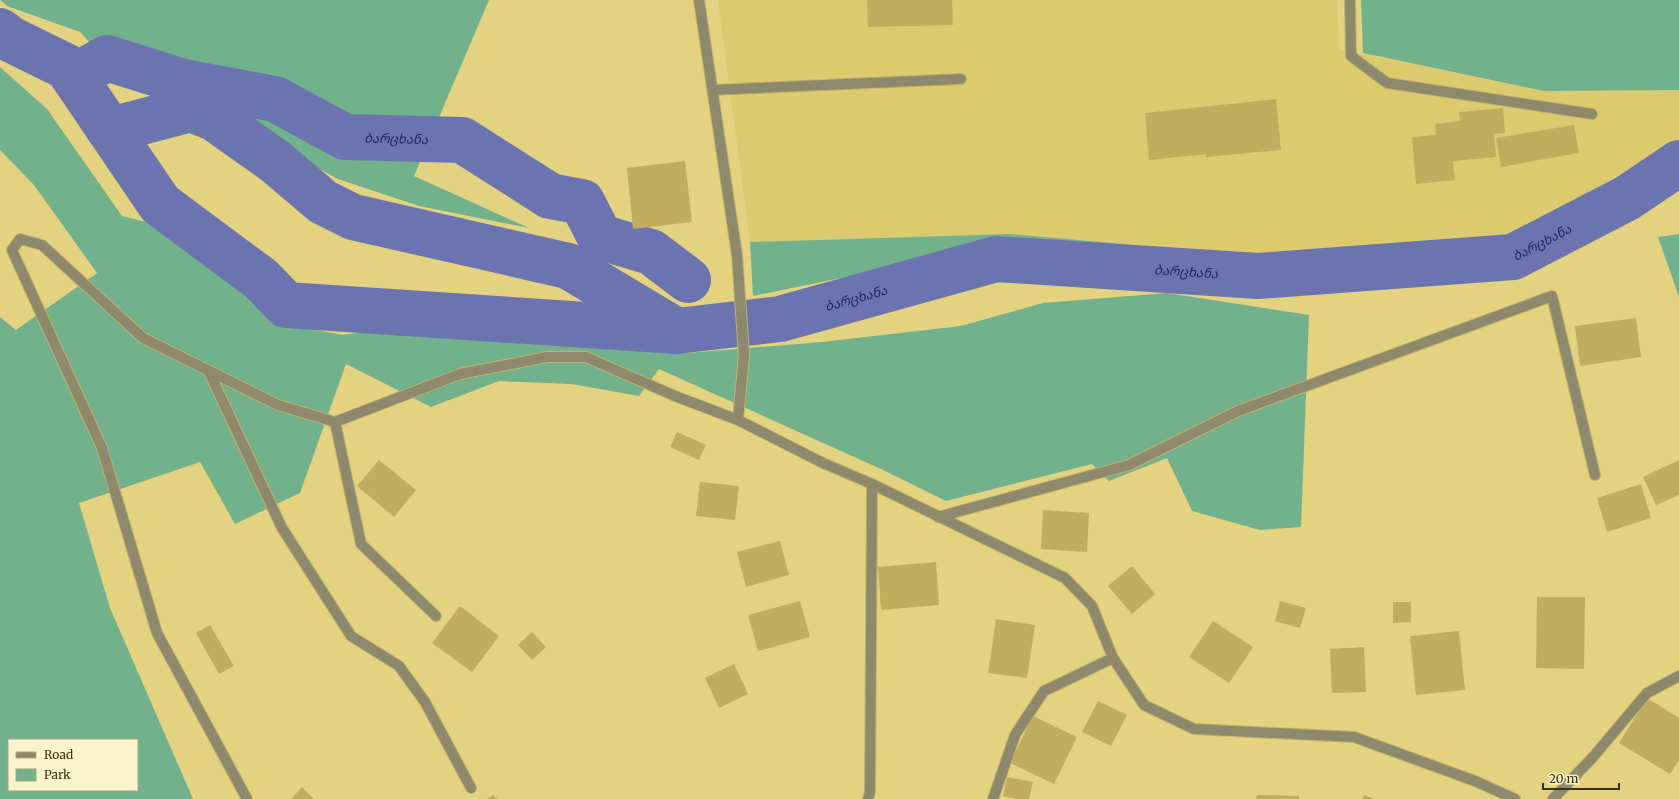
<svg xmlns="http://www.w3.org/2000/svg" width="1679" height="799" font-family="Merriweather,'Noto Sans Georgian',serif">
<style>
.built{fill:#dcca6f}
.green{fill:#71b18c;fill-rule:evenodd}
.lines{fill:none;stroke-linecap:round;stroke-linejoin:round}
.river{stroke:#6c74af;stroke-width:46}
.building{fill:#bfae5d}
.minor-casing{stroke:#c1b269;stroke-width:12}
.minor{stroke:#8e896c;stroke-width:10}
.labels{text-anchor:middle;stroke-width:3;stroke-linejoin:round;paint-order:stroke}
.water-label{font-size:13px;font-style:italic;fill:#232069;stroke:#fbf3cb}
</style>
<rect width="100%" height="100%" fill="#e3d280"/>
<path class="built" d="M718,0H1337L1339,49L1544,91L1679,90V138L1511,239L1254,255L1009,234L750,242Z"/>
<g class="green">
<path d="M0,0H489L414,176L529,228L419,206L338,179L284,150L223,104L125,80L80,32L7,6Z"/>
<path d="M1361,0H1679V90L1544,91L1363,53Z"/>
<path d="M0,67L47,109L122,216L150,223L190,240L223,276L261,302L288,325L343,335L418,324L516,329L613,348L687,353L822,342L961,326L1043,303L1167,293L1309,315L1301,527L1260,530L1192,511L1167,458L1109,481L1092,464L946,501L881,469L659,369L639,396L571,384L499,381L431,407L346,364L300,493L235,524L200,462L79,503L110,608L193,799H0V317L16,330L97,273L34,185L0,150ZM9,740H137V790H9Z"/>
<path d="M1009,234L1124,244L1061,247L986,248L753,296L750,242Z"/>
<path d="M1679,234V297L1658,237Z"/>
</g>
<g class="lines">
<g class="river">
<path id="s1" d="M0,31L10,39L67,67L160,204L261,279L286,305L677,331L780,319L996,259L1258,276L1513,257L1627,198L1679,163"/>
<path id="s2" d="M74,77L107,58L183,82L275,99L345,137L462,140L550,196L582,202L600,237L651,252L688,280"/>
<path d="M108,128L126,126L191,109L214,118L276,162L323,202L353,217L568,266L670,327"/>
</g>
</g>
<g class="building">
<path d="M867,0H952L953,25L868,27Z"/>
<path d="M1276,99L1281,150L1206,157V154L1149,160L1145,113Z"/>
<path d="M1503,108L1505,133L1494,134L1496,157L1453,161L1455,180L1416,184L1412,137L1436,135L1435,124L1460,121L1459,112Z"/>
<path d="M1574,125L1579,153L1501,167L1496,138Z"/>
<path d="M685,161L692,222L633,229L627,168Z"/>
<path d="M1636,318L1641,357L1580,366L1575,326Z"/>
<path d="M677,432L706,445L699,460L670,447Z"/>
<path d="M379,460L416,490L394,517L357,486Z"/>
<path d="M1679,460V495L1656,505L1643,477Z"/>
<path d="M700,482L739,486L735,520L696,516Z"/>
<path d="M1641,484L1651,518L1607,532L1597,498Z"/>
<path d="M1043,510L1089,513L1087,552L1041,549Z"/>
<path d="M780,541L789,575L746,587L737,552Z"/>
<path d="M936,562L939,605L881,610L878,567Z"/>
<path d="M1132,566L1155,594L1132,614L1108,586Z"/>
<path d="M1537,597H1585L1584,669L1536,668Z"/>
<path d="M800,601L810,637L758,651L748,615Z"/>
<path d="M1280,601L1306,608L1300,628L1275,621Z"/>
<path d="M1393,602H1411V622L1393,623Z"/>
<path d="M460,606L499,636L472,672L432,643Z"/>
<path d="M996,619L1035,625L1027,678L988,673Z"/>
<path d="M1213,621L1253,647L1229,683L1189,657Z"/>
<path d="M210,625L234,666L219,674L196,633Z"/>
<path d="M1459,631L1465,690L1416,695L1410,636Z"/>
<path d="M532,632L546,647L532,660L518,645Z"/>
<path d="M1364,647L1366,692L1332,693L1330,649Z"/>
<path d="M734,664L748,694L719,708L705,678Z"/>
<path d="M1647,698L1679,718V760L1670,774L1619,743Z"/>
<path d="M1098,701L1127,715L1111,746L1082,732Z"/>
<path d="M1033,716L1077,737L1054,784L1010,763Z"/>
<path d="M1007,777L1033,782L1029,799H1016L1003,796Z"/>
<path d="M302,787L314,799H291Z"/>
<path d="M493,795L497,799H487Z"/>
<path d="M1257,795L1299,796V799H1256Z"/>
<path d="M1364,795L1375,799H1362Z"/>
</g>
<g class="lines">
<g class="minor-casing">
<g id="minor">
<path d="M699,0L737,255L744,355L738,420"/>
<path d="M1350,0L1351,56L1387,83L1592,114"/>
<path d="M713,90L961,79"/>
<path d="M208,370L282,528L351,636L399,666L425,702L471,788"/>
<path d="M335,422L361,544L436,616"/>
<path d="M938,517L1129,465L1238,411L1552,296L1595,475"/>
<path d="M247,799L157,633L102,448L12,250L20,239L42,245L143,338L278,405L335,422L460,374L547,357H586L675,396L738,420L823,463L872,484L1065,578L1092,606L1113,658L1144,705L1194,729L1354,737L1475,781L1515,799"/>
<path d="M868,799L870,792L872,484"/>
<path d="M993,799L1015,735L1044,691L1113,658"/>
<path d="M1553,799L1593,757L1647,693L1679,676"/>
</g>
</g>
<use href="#minor" class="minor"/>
</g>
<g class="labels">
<g class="water-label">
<text dy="5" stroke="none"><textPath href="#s2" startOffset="342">ბარცხანა</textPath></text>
<text dy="5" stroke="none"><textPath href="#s1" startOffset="1674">ბარცხანა</textPath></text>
<text dy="5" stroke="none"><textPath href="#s1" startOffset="1314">ბარცხანა</textPath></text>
<text dy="5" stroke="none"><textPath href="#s1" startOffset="978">ბარცხანა</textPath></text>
</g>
</g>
<rect x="8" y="739" width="130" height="52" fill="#fbf3cb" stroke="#ada580"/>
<rect x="16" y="752" width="20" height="6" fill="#8e896c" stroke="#ada580"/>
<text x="44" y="759" font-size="12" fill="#38310f">Road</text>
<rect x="16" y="769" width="20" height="12" fill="#71b18c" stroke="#ada580"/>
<text x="44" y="779" font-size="12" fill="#38310f">Park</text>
<path d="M1543 783v6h76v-6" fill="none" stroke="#38310f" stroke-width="2"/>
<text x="1549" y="783" font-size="12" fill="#38310f" stroke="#fbf3cb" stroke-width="3" paint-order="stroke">20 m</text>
</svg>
